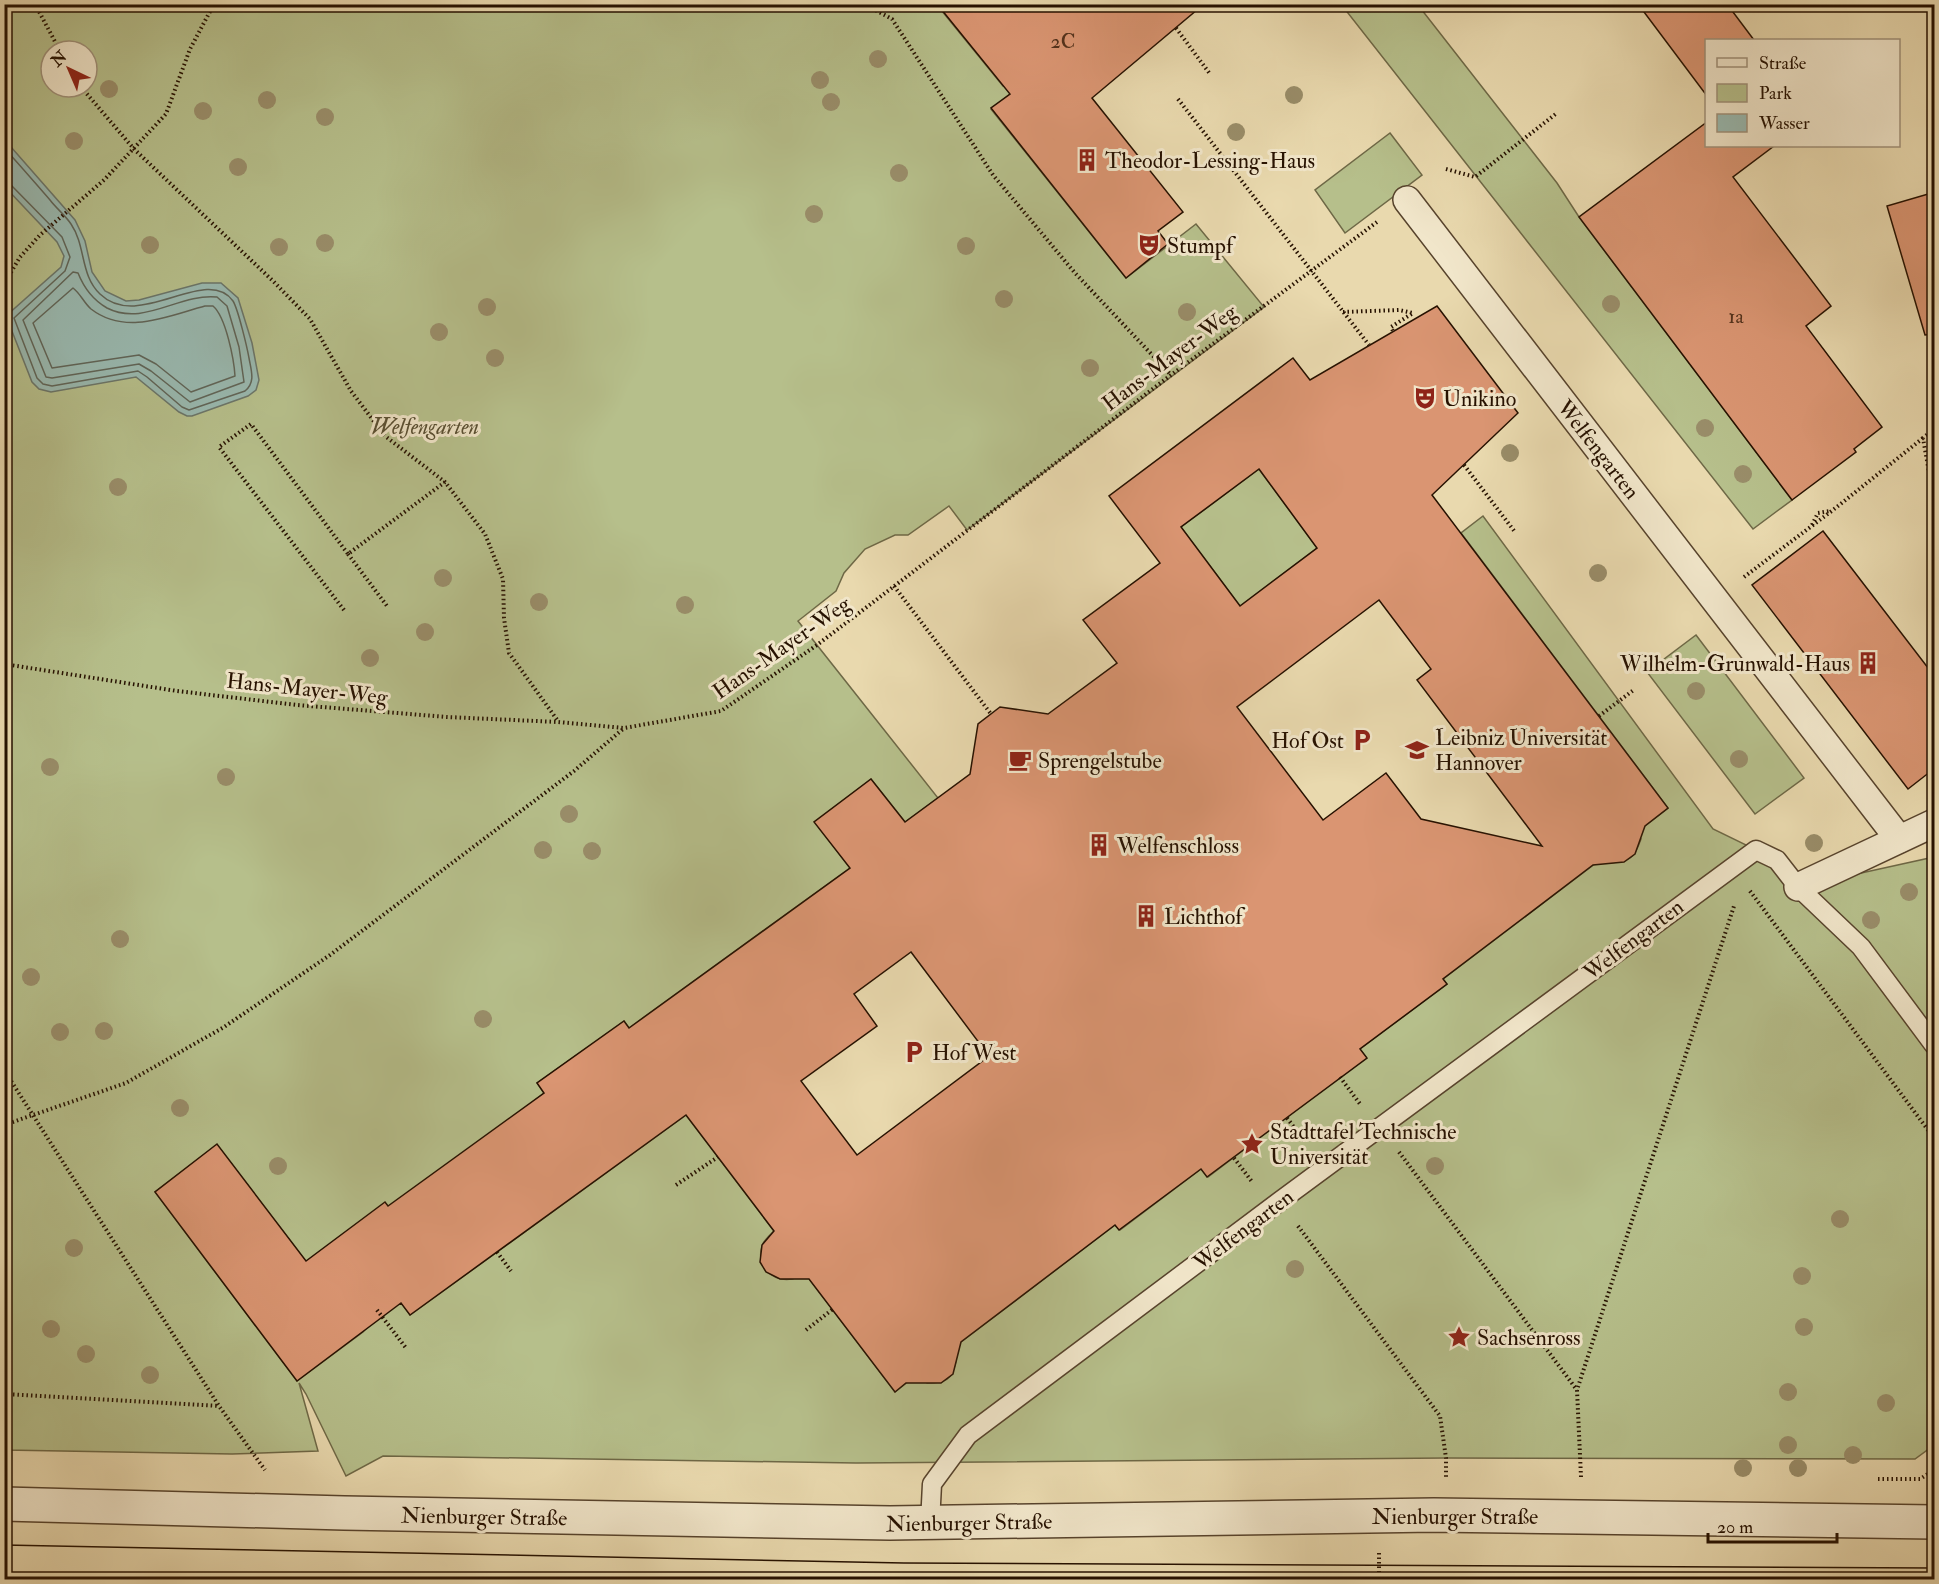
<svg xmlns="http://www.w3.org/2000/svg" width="1939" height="1584" font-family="'IM FELL Double Pica',serif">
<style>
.green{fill:#b6bf8b;stroke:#6e6846;stroke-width:1.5;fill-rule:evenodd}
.water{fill:#99b9b0;stroke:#6b766a;stroke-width:1.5}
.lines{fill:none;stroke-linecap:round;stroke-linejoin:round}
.shore{stroke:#606558;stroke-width:1.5}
.building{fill:#da9572;stroke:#261100;stroke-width:1.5;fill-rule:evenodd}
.service-casing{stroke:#57432c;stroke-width:21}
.pedestrian-casing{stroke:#57432c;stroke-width:30}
.tertiary-casing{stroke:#57432c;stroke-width:36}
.path{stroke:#261100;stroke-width:4;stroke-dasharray:1.5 3;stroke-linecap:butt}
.service{stroke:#f1e6ca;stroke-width:18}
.pedestrian{stroke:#f1e6ca;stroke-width:27}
.tertiary{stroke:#f1e6ca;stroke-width:33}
.tram{stroke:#261100;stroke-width:1.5}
.tree{fill:#998d69}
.labels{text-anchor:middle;stroke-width:6;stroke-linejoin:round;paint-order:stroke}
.number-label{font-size:20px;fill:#53321c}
.poi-label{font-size:22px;fill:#261100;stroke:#f1e6ca;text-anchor:start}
.street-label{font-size:22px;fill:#261100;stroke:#f1e6ca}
.park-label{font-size:22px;font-style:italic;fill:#584e31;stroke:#f1e6ca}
</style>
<rect width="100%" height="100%" fill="#e9d9ae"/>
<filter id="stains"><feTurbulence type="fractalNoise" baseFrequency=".00333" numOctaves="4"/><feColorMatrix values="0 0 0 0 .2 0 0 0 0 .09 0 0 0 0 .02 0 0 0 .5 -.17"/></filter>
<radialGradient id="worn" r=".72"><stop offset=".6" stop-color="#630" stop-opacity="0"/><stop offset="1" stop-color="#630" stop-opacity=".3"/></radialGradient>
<g class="green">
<path d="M4,5H937L1003,86L1019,87L991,109L1126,278L1196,224L1264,307L967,530L949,506L908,535H895L865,549L844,573L836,591L798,621L938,798L905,822L871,779L815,822L850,868L629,1028L624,1021L537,1083L544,1093L313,1271L217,1145L155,1192L297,1381L363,1332L396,1295L410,1315L686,1115L774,1231C770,1235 763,1241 762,1246C756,1266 772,1282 792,1279C796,1278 801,1275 805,1273L895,1392L919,1373L927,1383C946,1383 952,1380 956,1361L949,1351L1115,1225L1120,1230L1201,1169L1208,1177L1366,1057L1360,1049L1447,984L1443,979L1604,857L1610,863C1630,861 1634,859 1641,839L1636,833L1668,808L1461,533L1483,516L1713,829L1777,860L1798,887L1934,857V1445L1915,1459L1446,1458L856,1463L383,1456L346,1476L306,1394L299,1383L318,1451L232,1454L5,1450ZM51,51H87V87H51Z"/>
<path d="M1349,5H1418L1557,183L1579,217L1792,500L1753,529L1344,8Z"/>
<path d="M1390,133L1422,175L1345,233L1315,190Z"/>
<path d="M1259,469L1317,548L1240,606L1181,527Z"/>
<path d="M1696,635L1804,778L1755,814L1647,672Z"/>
</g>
<path class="water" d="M4,139L75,220L85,241L92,272L105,291L126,301L139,300L202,283H221L238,298L252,343L259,380L256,390L248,396L192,416H187L179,412L136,377L51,392L39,389L32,382L6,316L61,267L64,256L57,242L5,187Z"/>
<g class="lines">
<g class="shore">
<path d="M4,148C20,165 35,183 50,200C56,208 65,215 71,224C86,246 80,275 100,294C139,332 206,264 233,301C238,309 247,347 249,358C251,370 256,382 245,391L189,410L182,407L147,377L138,371L52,386L43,384L37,378L14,318L65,271L70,257L62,237L11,185L4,183"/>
<path d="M73,272L78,273C84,288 93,300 107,308C144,327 179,293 217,297L227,306L239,347L244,382L190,402L151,371L139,364L52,378L46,377L23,320Z"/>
<path d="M73,288C80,293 84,303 91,309C126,336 168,316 205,306H213C226,317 234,360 235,376L191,392L156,364L139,355L52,368L33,323Z"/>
</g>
</g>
<g class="building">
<path d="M937,4H1204L1092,98L1183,212L1158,231L1168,244L1126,278L991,108L1010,94Z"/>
<path d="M1638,4H1727L1754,40H1707V96Z"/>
<path d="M1707,122V146H1774L1733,177L1831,306L1806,326L1882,427L1854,449L1856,452L1792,500L1579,217Z"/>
<path d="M1935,192V334L1925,335L1887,206Z"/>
<path d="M1437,306L1518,413L1432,495L1668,808L1645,826L1635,854L1624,862L1593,865L1443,979L1447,984L1360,1049L1367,1058L1207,1177L1201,1169L1119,1230L1115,1225L961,1342L953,1374L941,1383H906L895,1392L809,1279H780L766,1272L760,1262L762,1245L774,1231L686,1115L410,1315L401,1303L297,1381L155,1192L217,1144L306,1261L385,1202L388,1206L544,1093L537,1083L624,1021L629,1028L850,868L814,822L871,779L905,822L970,774L978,724L1000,707L1048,714L1117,663L1083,620L1160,563L1109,496L1293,358L1310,380ZM1259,469L1317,548L1240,606L1181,527ZM1379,600L1431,669L1417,680L1542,846L1421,819L1386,773L1323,820L1237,707ZM911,952L989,1056L857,1155L801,1081L877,1026L854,994Z"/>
<path d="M1823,531L1935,677V768L1908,789L1752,585Z"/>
</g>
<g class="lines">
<g class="service-casing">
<path id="service" d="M930,1523L932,1484L968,1435L1280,1201L1756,850L1777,860L1798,887L1861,947L1934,1045"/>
</g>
<g class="pedestrian-casing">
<g id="pedestrian">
<path d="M1407,200L1899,839"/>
<path d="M1798,887L1934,823"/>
</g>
</g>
<g class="tertiary-casing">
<path id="tertiary" d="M4,1504L344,1513L890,1523L1434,1515L1934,1522"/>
</g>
<g class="path">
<path d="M35,4L60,51"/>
<path d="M864,4L892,19L993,175L1075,273L1171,375"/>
<path d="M739,5L741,4"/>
<path d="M1176,28L1210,74"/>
<path d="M81,87L134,149L273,281L310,319L351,391L385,436L445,482L485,534L503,579L504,618L509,653L558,721"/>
<path d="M1178,99L1369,345"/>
<path d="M1446,169L1475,177L1557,113"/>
<path d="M4,284L20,257L40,235L104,180L166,114L190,49L214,4"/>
<path d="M1343,312L1399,310L1413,313L1391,327L1393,331"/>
<path d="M1934,429L1923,438L1929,472L1934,475"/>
<path d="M1464,465L1515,532"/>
<path d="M1812,525L1818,513L1830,511"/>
<path d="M348,554L387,606"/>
<path d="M1744,577L1833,510L1923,438"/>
<path d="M894,586L991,714"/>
<path d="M344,610L219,447L251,424L348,554L445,482"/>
<path d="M4,664L177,691L297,705L447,717L558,722L624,728L721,711L817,645L1171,375L1377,222"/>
<path d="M1599,716L1635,689"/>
<path d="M1750,891L1934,1138"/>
<path d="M4,1070L219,1406L265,1470"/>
<path d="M1340,1077L1360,1104"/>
<path d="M1287,1118L1306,1143"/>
<path d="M4,1125L126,1083L224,1027L330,955L574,771L623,729"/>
<path d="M1399,1152L1577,1390"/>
<path d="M1234,1158L1253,1183"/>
<path d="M676,1185L718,1157"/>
<path d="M1298,1226L1440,1416L1446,1458V1477"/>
<path d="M497,1252L511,1271"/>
<path d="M377,1310L406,1348"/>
<path d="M806,1330L833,1309"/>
<path d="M4,1394L219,1406"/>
<path d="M1581,1477L1577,1390L1734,906"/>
<path d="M1878,1479H1920L1934,1470"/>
<path d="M1379,1553V1580"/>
</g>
<use href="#service" class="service"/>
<use href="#pedestrian" class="pedestrian"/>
<use href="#tertiary" class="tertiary"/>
<g class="tram">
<path d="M4,1545L904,1563L1934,1568"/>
<path d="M4,1576L188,1580"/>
</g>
</g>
<g class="tree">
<circle cx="878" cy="59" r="9"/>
<circle cx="820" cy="80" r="9"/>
<circle cx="109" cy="89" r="9"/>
<circle cx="1294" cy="95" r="9"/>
<circle cx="267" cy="100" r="9"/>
<circle cx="831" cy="102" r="9"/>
<circle cx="203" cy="111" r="9"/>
<circle cx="325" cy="117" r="9"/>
<circle cx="1236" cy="132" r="9"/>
<circle cx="74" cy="141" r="9"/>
<circle cx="238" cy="167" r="9"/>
<circle cx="899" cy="173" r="9"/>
<circle cx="814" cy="214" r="9"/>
<circle cx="325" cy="243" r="9"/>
<circle cx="150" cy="245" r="9"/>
<circle cx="966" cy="246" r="9"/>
<circle cx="279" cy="247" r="9"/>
<circle cx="1004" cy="299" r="9"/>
<circle cx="1611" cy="304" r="9"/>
<circle cx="487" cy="307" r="9"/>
<circle cx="1187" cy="312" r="9"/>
<circle cx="439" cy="332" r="9"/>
<circle cx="495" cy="358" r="9"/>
<circle cx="1090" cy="368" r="9"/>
<circle cx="1705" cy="428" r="9"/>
<circle cx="1510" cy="453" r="9"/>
<circle cx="1743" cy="474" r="9"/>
<circle cx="118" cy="487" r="9"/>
<circle cx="1598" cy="573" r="9"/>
<circle cx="443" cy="578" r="9"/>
<circle cx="539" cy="602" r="9"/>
<circle cx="685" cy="605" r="9"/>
<circle cx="425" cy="632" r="9"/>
<circle cx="370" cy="658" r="9"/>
<circle cx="1696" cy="691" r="9"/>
<circle cx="1739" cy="759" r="9"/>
<circle cx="50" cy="767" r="9"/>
<circle cx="226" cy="777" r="9"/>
<circle cx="569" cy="814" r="9"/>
<circle cx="1814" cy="843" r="9"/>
<circle cx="543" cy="850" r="9"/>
<circle cx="592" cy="851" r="9"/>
<circle cx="1909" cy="892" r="9"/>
<circle cx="1871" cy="920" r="9"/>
<circle cx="120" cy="939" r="9"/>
<circle cx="31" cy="977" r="9"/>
<circle cx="483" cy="1019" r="9"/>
<circle cx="104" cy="1031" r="9"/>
<circle cx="60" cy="1032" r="9"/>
<circle cx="180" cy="1108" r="9"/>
<circle cx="278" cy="1166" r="9"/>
<circle cx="1435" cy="1166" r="9"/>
<circle cx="1840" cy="1219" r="9"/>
<circle cx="74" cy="1248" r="9"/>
<circle cx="1295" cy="1269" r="9"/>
<circle cx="1802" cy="1276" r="9"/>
<circle cx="1804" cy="1327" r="9"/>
<circle cx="51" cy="1329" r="9"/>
<circle cx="86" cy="1354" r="9"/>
<circle cx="150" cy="1375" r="9"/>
<circle cx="1788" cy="1392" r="9"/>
<circle cx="1886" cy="1403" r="9"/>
<circle cx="1788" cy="1445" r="9"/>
<circle cx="1853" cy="1455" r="9"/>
<circle cx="1743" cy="1468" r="9"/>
<circle cx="1798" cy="1468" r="9"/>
</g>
<defs>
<g id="building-bare" transform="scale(1.8)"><path d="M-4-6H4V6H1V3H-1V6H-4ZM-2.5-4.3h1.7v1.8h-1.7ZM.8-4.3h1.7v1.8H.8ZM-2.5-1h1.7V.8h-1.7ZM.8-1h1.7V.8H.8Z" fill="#8f2418" stroke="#f1e6ca" stroke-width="2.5" paint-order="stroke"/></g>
<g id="theatre-bare" transform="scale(1.8)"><path d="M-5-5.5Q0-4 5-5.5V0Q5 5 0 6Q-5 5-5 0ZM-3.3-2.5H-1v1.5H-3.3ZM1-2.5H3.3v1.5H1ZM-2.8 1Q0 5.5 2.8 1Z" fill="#8f2418" stroke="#f1e6ca" stroke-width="2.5" paint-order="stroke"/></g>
<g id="parking-bare" transform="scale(1.8)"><path d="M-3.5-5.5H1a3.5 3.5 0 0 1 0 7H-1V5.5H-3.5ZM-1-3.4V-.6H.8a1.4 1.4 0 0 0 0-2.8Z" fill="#8f2418" stroke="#f1e6ca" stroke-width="2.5" paint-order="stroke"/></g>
<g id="university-bare" transform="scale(1.8)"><path d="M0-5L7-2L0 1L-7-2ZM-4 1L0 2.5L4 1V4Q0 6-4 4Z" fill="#8f2418" stroke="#f1e6ca" stroke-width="2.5" paint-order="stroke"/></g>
<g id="cafe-bare" transform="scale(1.8)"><path d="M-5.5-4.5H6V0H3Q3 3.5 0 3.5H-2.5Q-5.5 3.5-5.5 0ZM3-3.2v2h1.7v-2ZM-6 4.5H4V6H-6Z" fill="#8f2418" stroke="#f1e6ca" stroke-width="2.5" paint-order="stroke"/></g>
<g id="sight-bare" transform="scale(1.8)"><path d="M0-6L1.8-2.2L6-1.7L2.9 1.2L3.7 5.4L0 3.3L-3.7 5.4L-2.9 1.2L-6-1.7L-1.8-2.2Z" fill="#8f2418" stroke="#f1e6ca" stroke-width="2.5" paint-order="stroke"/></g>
</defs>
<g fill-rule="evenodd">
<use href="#building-bare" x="1087" y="160"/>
<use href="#theatre-bare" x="1149" y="245"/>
<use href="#theatre-bare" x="1425" y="398"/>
<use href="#building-bare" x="1868" y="663"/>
<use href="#parking-bare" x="1362" y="740"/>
<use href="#university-bare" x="1417" y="750"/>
<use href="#cafe-bare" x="1020" y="760"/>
<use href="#building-bare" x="1099" y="845"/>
<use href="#building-bare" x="1146" y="916"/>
<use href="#parking-bare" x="914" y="1052"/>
<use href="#sight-bare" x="1252" y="1144"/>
<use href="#sight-bare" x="1459" y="1337"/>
</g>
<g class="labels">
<g class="number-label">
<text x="1063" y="48">2C</text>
<text x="1736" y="323">1a</text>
</g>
<g class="poi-label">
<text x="1105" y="168">Theodor-Lessing-Haus</text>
<text x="1167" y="253">Stumpf</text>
<text x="1443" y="406">Unikino</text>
<text x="1850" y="671" text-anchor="end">Wilhelm-Grunwald-Haus</text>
<text x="1435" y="745">Leibniz Universität<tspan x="1435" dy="25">Hannover</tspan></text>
<text x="1344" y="748" text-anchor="end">Hof Ost</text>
<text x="1038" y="768">Sprengelstube</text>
<text x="1117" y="853">Welfenschloss</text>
<text x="1164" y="924">Lichthof</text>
<text x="932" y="1060">Hof West</text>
<text x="1270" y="1139">Stadttafel Technische<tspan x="1270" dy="25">Universität</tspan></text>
<text x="1477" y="1345">Sachsenross</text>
</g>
<g class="street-label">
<text transform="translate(1169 357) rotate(-37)" y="8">Hans-Mayer-Weg</text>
<text transform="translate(1599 449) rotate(52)" y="8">Welfengarten</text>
<text transform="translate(781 647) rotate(-35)" y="8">Hans-Mayer-Weg</text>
<text transform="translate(307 688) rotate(6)" y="8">Hans-Mayer-Weg</text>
<text transform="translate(1633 939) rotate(-37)" y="8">Welfengarten</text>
<text transform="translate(1243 1229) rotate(-37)" y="8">Welfengarten</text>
<text transform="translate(484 1516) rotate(1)" y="8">Nienburger Straße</text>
<text x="1455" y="1524">Nienburger Straße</text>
<text transform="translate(969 1522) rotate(-1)" y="8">Nienburger Straße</text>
</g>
<g class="park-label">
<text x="425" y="434">Welfengarten</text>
</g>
</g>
<rect width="1939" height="1584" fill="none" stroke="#e9d9ae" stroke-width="24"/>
<rect x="6" y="6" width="1927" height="1572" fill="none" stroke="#261100" stroke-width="3"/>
<rect x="12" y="12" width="1915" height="1560" fill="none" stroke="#261100" stroke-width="1.5"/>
<rect x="1705" y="39" width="195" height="108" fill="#f1e6ca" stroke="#a09179" stroke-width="1.5"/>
<rect x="1717" y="58" width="30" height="9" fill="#f1e6ca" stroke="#a09179" stroke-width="1.5"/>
<text x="1759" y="69" font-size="18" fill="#261100">Straße</text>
<rect x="1717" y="84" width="30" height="18" fill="#b6bf8b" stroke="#a09179" stroke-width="1.5"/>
<text x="1759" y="99" font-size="18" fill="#261100">Park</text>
<rect x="1717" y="114" width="30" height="18" fill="#99b9b0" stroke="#a09179" stroke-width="1.5"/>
<text x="1759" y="129" font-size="18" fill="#261100">Wasser</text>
<g transform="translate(69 69) rotate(316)"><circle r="28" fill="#f1e6ca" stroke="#a09179" stroke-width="1.5"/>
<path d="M0-4.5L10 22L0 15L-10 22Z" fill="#8f2418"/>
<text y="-9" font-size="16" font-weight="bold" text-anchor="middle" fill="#261100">N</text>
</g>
<path d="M1708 1533v9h129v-9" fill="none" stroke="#261100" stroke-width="3"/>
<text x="1717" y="1533" font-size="18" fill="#261100" stroke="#f1e6ca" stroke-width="4.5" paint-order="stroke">20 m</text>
<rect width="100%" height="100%" filter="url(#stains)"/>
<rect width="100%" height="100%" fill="url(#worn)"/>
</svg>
